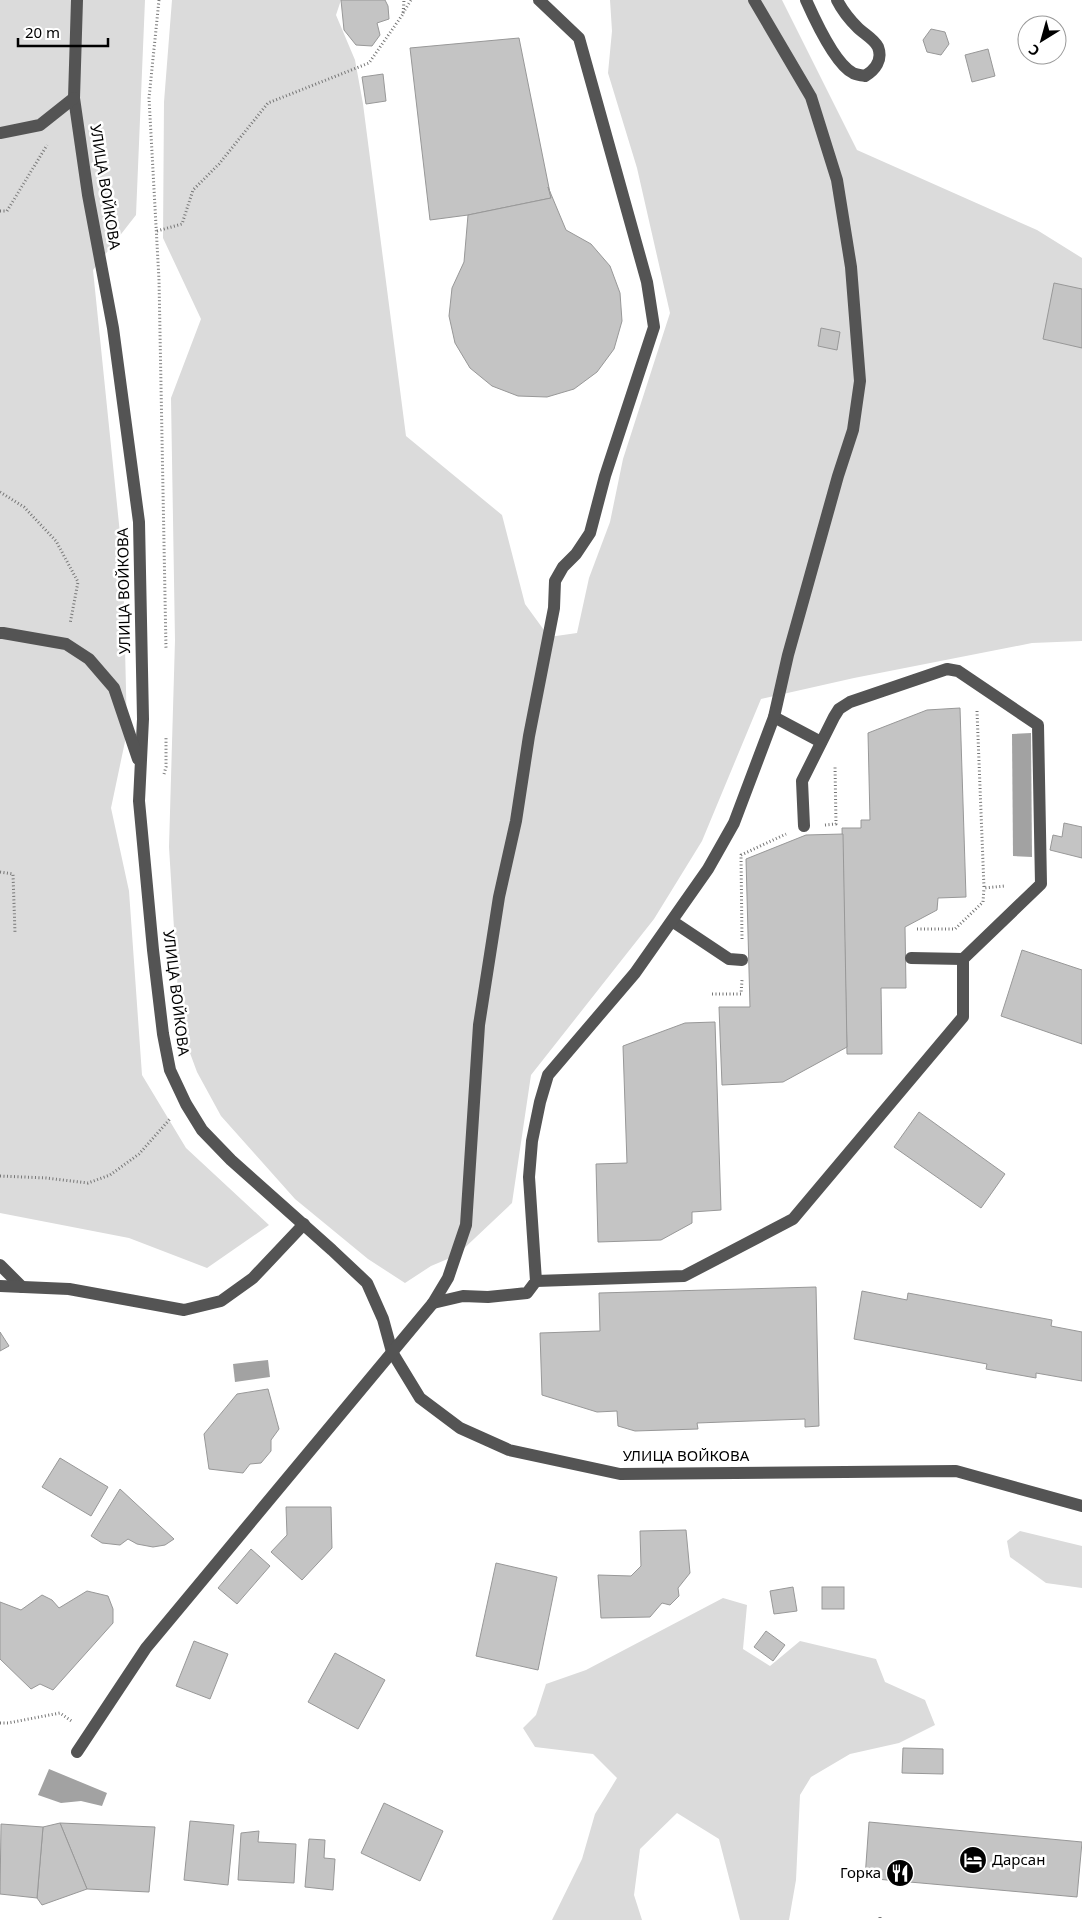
<svg xmlns="http://www.w3.org/2000/svg" width="1082" height="1920" font-family="'Noto Sans',sans-serif">
<style>
.green{fill:#dbdbdb}
.water{fill:#a2a2a2}
.building{fill:#c4c4c4;stroke:#989898}
.lines{fill:none;stroke-linecap:round;stroke-linejoin:round}
.path{stroke:#767676;stroke-width:3;stroke-dasharray:1 2.5;stroke-linecap:butt}
.minor{stroke:#545454;stroke-width:12}
.labels{text-anchor:middle;stroke-width:5;stroke-linejoin:round;paint-order:stroke}
.street-label{font-size:15px;fill:#000;stroke:#fff}
.poi-label{font-size:15px;fill:#000;stroke:#fff;text-anchor:start}
</style>
<rect width="100%" height="100%" fill="#fff"/>
<g class="green">
<path d="M0,0H145L136,215L93,270L123,563L127,732L111,808L129,891L142,1075L186,1148L269,1225L207,1268L129,1238L0,1213Z"/>
<path d="M172,0H341L336,15L355,60L363,104L406,436L502,515L525,604L549,637L577,633L589,578L610,522L623,459L670,313L637,168L608,73L612,31L610,0H782L857,150L1037,230L1082,258V641L1032,643L854,678L761,699L702,841L654,919L531,1075L512,1203L457,1255L431,1266L405,1283L368,1259L295,1199L221,1116L197,1072L180,1026L169,847L175,640L171,398L201,319L163,238L164,102Z"/>
<path d="M1020,1531L1082,1546V1588L1046,1583L1010,1557L1007,1541Z"/>
<path d="M723,1598L747,1605L743,1649L770,1666L800,1641L876,1659L885,1682L925,1700L935,1725L899,1743L850,1754L811,1777L800,1795L796,1880L789,1920H740L719,1839L677,1813L640,1849L634,1895L642,1920H552L582,1859L595,1814L617,1778L593,1754L535,1747L523,1728L536,1715L546,1684L586,1670Z"/>
</g>
<g class="water">
<path d="M1031,733L1032,857L1013,856L1012,734Z"/>
<path d="M268,1360L270,1377L235,1382L233,1364Z"/>
<path d="M49,1769L107,1793L102,1806L81,1801L61,1803L38,1795Z"/>
</g>
<g class="building">
<path d="M341,0H385L388,6L389,19L377,23L380,35L372,46L356,45L344,30Z"/>
<path d="M931,29L945,32L949,44L941,55L927,52L923,40Z"/>
<path d="M519,38L551,198L468,215L430,220L410,48Z"/>
<path d="M988,49L995,76L972,82L965,55Z"/>
<path d="M383,74L386,101L366,104L362,77Z"/>
<path d="M548,187L566,230L591,244L610,266L620,293L622,321L614,349L597,372L574,389L547,397L518,396L492,386L470,368L455,343L449,316L452,288L464,262L468,215L551,198Z"/>
<path d="M1054,283L1082,289V348L1043,339Z"/>
<path d="M821,328L840,332L837,350L818,346Z"/>
<path d="M960,708L966,897L938,898L937,910L905,927L906,988H881L882,1054H847L842,828H861V820H870L868,733L927,710Z"/>
<path d="M1064,823L1082,827V858L1050,850L1053,835L1062,837Z"/>
<path d="M843,834L847,1047L783,1082L722,1085L719,1007H750L746,859L806,835Z"/>
<path d="M1022,950L1082,970V1044L1001,1016Z"/>
<path d="M715,1022L721,1210L692,1212V1223L661,1240L598,1242L596,1164L627,1163L623,1046L685,1023Z"/>
<path d="M919,1112L1005,1174L981,1208L894,1147Z"/>
<path d="M816,1287L819,1426L805,1427V1419L697,1423L698,1429L635,1431L618,1426L617,1411L597,1412L542,1395L540,1333L600,1331L599,1293Z"/>
<path d="M862,1291L907,1300L908,1293L1052,1320L1051,1326L1082,1332V1381L1036,1373V1378L986,1369L987,1364L854,1339Z"/>
<path d="M0,1332L9,1346L0,1351Z"/>
<path d="M268,1389L279,1429L271,1440V1451L261,1463L250,1464L243,1473L209,1469L204,1434L237,1394Z"/>
<path d="M60,1458L108,1487L91,1516L42,1487Z"/>
<path d="M120,1489L174,1539L165,1545L153,1547L137,1544L128,1539L120,1545L102,1543L91,1536Z"/>
<path d="M286,1507H331L332,1548L302,1580L271,1552L287,1535Z"/>
<path d="M686,1530L690,1573L678,1588L679,1596L670,1605L662,1603L650,1617L601,1618L598,1575L631,1576L641,1566L640,1531Z"/>
<path d="M251,1549L270,1566L237,1604L218,1588Z"/>
<path d="M496,1563L557,1577L538,1670L476,1656Z"/>
<path d="M793,1587L797,1611L774,1614L770,1591Z"/>
<rect x="822" y="1587" width="22" height="22"/>
<path d="M87,1591L108,1596L113,1609V1623L53,1690L40,1684L31,1689L0,1659V1602L21,1610L42,1595L52,1600L59,1608Z"/>
<path d="M766,1631L785,1645L773,1661L754,1647Z"/>
<path d="M194,1641L228,1654L210,1699L176,1686Z"/>
<path d="M335,1653L385,1680L358,1729L308,1702Z"/>
<path d="M903,1748L943,1749V1774L902,1773Z"/>
<path d="M384,1803L443,1831L420,1881L361,1853Z"/>
<path d="M190,1821L234,1825L228,1885L184,1880Z"/>
<path d="M869,1822L1082,1842L1077,1897L865,1878Z"/>
<path d="M60,1823L155,1827L149,1892L87,1889Z"/>
<path d="M60,1823L87,1889L42,1905L37,1898L43,1827Z"/>
<path d="M1,1824L43,1827L37,1898L0,1894Z"/>
<path d="M259,1831L258,1842L296,1844L294,1883L238,1880L241,1833Z"/>
<path d="M309,1839L325,1840L324,1858L335,1859L333,1890L305,1887Z"/>
</g>
<g class="lines">
<g class="path">
<path d="M159,0L149,98L159,280L166,649"/>
<path d="M403,13L411,0"/>
<path d="M0,211H7L47,145"/>
<path d="M157,231L182,224L193,190L219,164L268,103L369,63L403,14L404,0"/>
<path d="M0,492L24,507L56,541L78,582L70,624"/>
<path d="M977,711L984,888L1005,886"/>
<path d="M164,774L166,767V736"/>
<path d="M825,825L836,824L835,766"/>
<path d="M0,872L13,874L15,933"/>
<path d="M917,929H955L983,902L984,888"/>
<path d="M742,939L741,855L786,834"/>
<path d="M712,994H741L742,980"/>
<path d="M0,1176L46,1178L88,1183L110,1175L139,1154L170,1119"/>
<path d="M0,1723H8L60,1713L73,1722"/>
<path d="M880,1917V1920"/>
</g>
<g class="minor">
<path d="M77,0L74,98L88,195L113,328L139,522L143,719L139,801L153,950L163,1034L170,1070L186,1104L202,1130L231,1160L332,1250L367,1283L383,1319L392,1352L420,1398L460,1428L509,1450L620,1474L956,1471L1082,1506"/>
<path d="M806,0C814,18 835,64 853,73C856,75 861,75 865,76C875,70 883,60 878,47C874,39 864,34 858,28C850,20 842,10 837,0"/>
<path d="M0,133L40,125L74,98"/>
<path d="M0,633H3L66,644L89,659L114,688L138,759"/>
<path d="M774,717L821,742"/>
<path d="M672,921L729,959L742,960"/>
<path d="M911,958L963,959"/>
<path d="M0,1265L22,1287"/>
<path d="M536,1281L684,1276L793,1219L963,1017V959L1041,884L1038,725L958,671L947,669L850,702L839,709L834,717L802,781L804,826"/>
<path d="M0,1286L69,1289L184,1310L221,1301L253,1278L304,1224"/>
<path d="M433,1303L463,1296L488,1297L527,1293L536,1281L529,1177L532,1141L540,1102L548,1075L635,973L708,869L734,823L774,717L788,655L838,476L853,430L860,381L851,267L837,180L811,97L754,0"/>
<path d="M77,1752L146,1648L433,1303L448,1278L466,1225L479,1025L499,897L516,821L529,736L554,608L555,581L563,567L576,554L590,533L605,476L654,327L647,282L579,38L539,0"/>
</g>
</g>
<defs>
<g id="hotel-disc" transform="scale(1.4375)"><circle r="9.5" fill="#000" stroke="#fff"/><path d="M-6-4.5h1.5V1H6V5H4.5V3h-9V5H-6ZM-4 0a1.8 1.8 0 1 1 3.6 0ZM.5 0V-2.5h3Q6-2.5 6 0Z" fill="#fff"/></g>
<g id="restaurant-disc" transform="scale(1.4375)"><circle r="9.5" fill="#000" stroke="#fff"/><path d="M-5-6h1v4h1v-4h1v4h1v-4h1v5L-1.5 .5V6h-2V.5L-5-1ZM5-6V6H3V1.5H1.5Q1.5-4 5-6Z" fill="#fff"/></g>
</defs>
<g fill-rule="evenodd">
<use href="#hotel-disc" x="973" y="1860"/>
<use href="#restaurant-disc" x="900" y="1873"/>
</g>
<g class="labels">
<g class="street-label">
<text transform="translate(105 187) rotate(81)" y="5">УЛИЦА ВОЙКОВА</text>
<text transform="translate(124 591) rotate(-91)" y="5">УЛИЦА ВОЙКОВА</text>
<text transform="translate(176 993) rotate(83)" y="5">УЛИЦА ВОЙКОВА</text>
<text x="686" y="1461">УЛИЦА ВОЙКОВА</text>
</g>
<g class="poi-label">
<text x="992" y="1865">Дарсан</text>
<text x="881" y="1878" text-anchor="end">Горка</text>
</g>
</g>
<g transform="translate(1042 40) rotate(217)"><circle r="24" fill="#ffffff" stroke="#999999"/>
<path d="M0-4L9 19L0 12L-9 19Z" fill="#000000"/>
<text y="-8" font-size="14" font-weight="bold" text-anchor="middle" fill="#000000">С</text>
</g>
<path d="M18 38v8h90v-8" fill="none" stroke="#000000" stroke-width="2.5"/>
<text x="25" y="38" font-size="15" fill="#000000" stroke="#ffffff" stroke-width="4" paint-order="stroke">20 m</text>
</svg>
